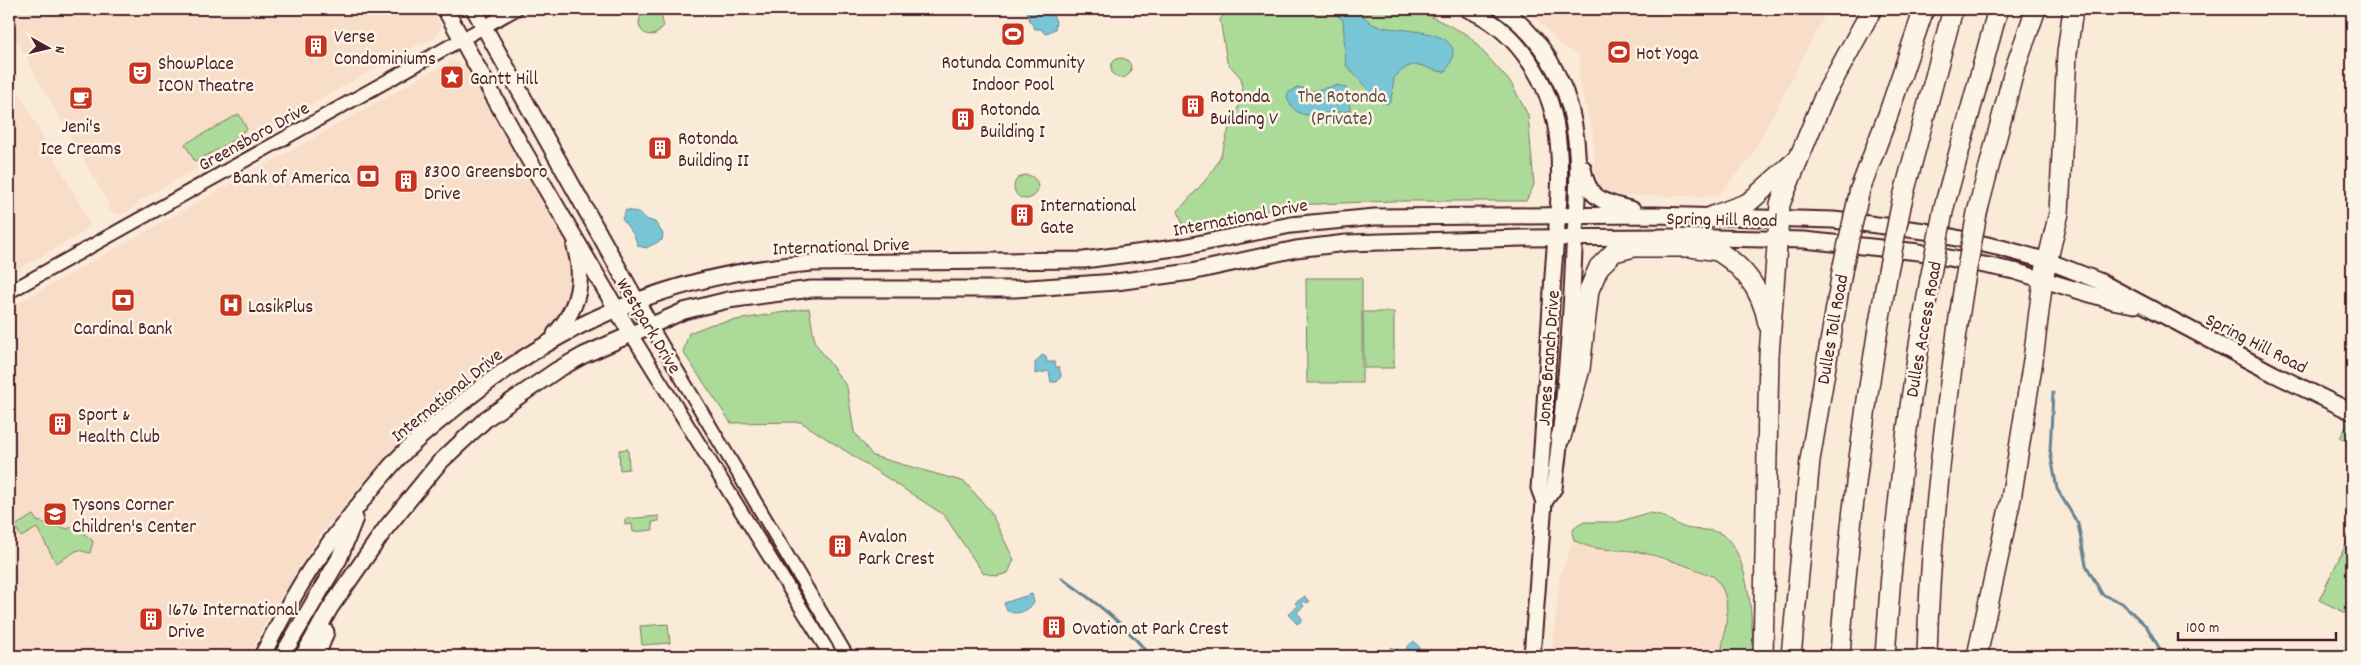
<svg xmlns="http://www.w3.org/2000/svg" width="2361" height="665" font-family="Dekko,sans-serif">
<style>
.built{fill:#f8ddc8}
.green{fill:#acda99;stroke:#7b7c62}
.water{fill:#78c6d5;stroke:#668391}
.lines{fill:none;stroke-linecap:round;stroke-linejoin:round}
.stream{stroke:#668391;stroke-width:3}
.tertiary-casing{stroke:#4a1f2b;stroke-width:16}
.secondary-casing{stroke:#4a1f2b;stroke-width:19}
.motorway-casing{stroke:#4a1f2b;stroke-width:22}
.tertiary{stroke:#fcf5e5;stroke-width:12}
.secondary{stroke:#fcf5e5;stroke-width:15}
.motorway{stroke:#fcf5e5;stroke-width:19}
.motorway-bridge-casing{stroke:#4a1f2b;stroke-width:22;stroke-linecap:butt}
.motorway-bridge{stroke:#fcf5e5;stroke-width:19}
.labels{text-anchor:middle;stroke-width:5;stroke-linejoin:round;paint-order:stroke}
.poi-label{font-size:19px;fill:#4a1f2b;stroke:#fcf5e5;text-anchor:start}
.park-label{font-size:19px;fill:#624e46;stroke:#fcf5e5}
.street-label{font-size:19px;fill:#4a1f2b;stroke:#fcf5e5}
</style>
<rect width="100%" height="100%" fill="#faead8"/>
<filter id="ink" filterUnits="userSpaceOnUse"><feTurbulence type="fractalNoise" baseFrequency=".02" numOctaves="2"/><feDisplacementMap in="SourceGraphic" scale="10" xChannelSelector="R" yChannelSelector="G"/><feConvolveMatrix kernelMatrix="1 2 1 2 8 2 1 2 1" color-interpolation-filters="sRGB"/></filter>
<g filter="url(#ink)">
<g class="built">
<path d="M9,9H433L440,25L439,34L432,40L420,43L288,117L282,124L250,143H241L139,201L134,208L119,215L110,211L105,197L9,27Z"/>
<path d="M1529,9H1828L1752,155L1718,196H1619L1603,190L1595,175L1593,133L1579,80L1580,55L1560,45Z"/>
<path d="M451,61L466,66L575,260L577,292L553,328L421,421L355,492L315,541L264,625L249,656H9V308Z"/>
<path d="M9,75L90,223L84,232L9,274Z"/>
<path d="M1574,540L1580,544L1615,552H1638L1713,576L1752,606L1749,656H1552L1560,575Z"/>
</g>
<g class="green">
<path d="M1231,9H1416L1468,35L1511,83L1528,115L1534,185L1526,201H1392L1290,205L1185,230L1178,211C1193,193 1212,177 1221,155C1228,135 1230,117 1243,100L1241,78L1227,62L1220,19Z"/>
<circle cx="651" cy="23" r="12"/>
<circle cx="1121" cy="68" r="10"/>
<path d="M239,114L247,129L242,132L243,135L195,162L185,144Z"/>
<circle cx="1026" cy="187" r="12"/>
<path d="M1306,278H1362V383H1307Z"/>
<path d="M809,308L815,343L847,387L854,432L873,456L965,482L990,511L1014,560L1008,573L997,576L983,573L944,515L801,422L731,423L683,352L689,333L712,324Z"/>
<path d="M1363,312H1394V368H1364Z"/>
<path d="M2349,421L2352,423V443L2340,438Z"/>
<path d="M628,449L629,469L620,470L619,450Z"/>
<path d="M1647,513C1667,513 1669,523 1686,528C1697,531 1713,528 1723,535C1750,554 1753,626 1753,656H1721C1724,629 1736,597 1713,576C1690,567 1663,557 1639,552C1617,548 1595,553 1574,540L1572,533L1575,527L1584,522H1618Z"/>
<path d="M33,515L37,521L68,529L78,523L84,525V534L93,541L90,553L78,550L56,563L37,528L21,537L15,526Z"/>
<path d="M659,516V521L652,522L653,530L633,532L632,524L625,525V519Z"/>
<path d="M2348,540L2352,542V616L2319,600Z"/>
<path d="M668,624L670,643L642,645L640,626Z"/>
</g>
<g class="water">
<path d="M1026,9H1037L1041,12L1052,14L1056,21L1055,29L1045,34L1041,29H1035L1030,21Z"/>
<path d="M1317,9C1327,9 1347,5 1355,10C1363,14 1368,23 1377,26C1400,32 1478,27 1445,72C1422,70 1416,54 1394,78L1391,101L1387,104L1371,98L1370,92L1346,65L1343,20L1337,15Z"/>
<path d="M1338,85L1346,88L1349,96L1350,110L1345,112C1323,110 1299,127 1287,98L1288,93L1298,87L1312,91Z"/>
<path d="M626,210L638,212L648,220L655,222L663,234L662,240L646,248L638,246L634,235L622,219Z"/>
<path d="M1042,355L1046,357L1047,362H1055L1056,367H1059L1061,376L1057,382H1051L1049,371L1035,374V363Z"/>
<path d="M1032,594L1034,603C1027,611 1018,616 1007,611L1004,603Z"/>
<path d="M1304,597L1310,601L1307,603L1304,601L1302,603L1304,606L1297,612L1303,620L1297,624L1288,614L1298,606L1295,603Z"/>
<path d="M1414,641L1420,648L1416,651L1419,655L1417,656H1384L1392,647L1394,651L1397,649L1403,655L1408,651L1406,648Z"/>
</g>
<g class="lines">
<g class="stream">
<path d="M2053,393L2050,451L2057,489L2078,524L2086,565L2102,594L2122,603L2147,627L2161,651"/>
<path d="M1062,578C1095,602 1125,624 1150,656"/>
</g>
<g class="tertiary-casing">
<g id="tertiary">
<path d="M9,292L516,9"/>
<path d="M650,325L847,656"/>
<path d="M631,334L831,656"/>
</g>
</g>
<g class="secondary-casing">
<g id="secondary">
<path d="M445,9L524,151L631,334"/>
<path d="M474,9L650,325"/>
<path d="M1467,9C1512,27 1545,74 1555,121C1565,171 1556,226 1553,276C1548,347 1545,417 1539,488L1544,502L1532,656"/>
<path d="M1502,9C1531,29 1552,59 1565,92C1584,142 1577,198 1574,250C1571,329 1564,409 1554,488L1544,502"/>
<path d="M1583,168C1588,201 1605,202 1633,210"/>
<path d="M555,334C578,309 585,280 575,247"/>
<path d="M262,656C278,625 294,593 314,564C338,531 364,497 391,466C412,442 439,421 464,401C567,318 680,273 812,263L1084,260L1182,247L1291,225L1375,217L1654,215L1833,220L1869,224L1925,231L2001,248L2048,261L2099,281L2274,374L2352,412"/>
<path d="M282,656L339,559L355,518"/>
<path d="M303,656L330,608L386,528L439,463L487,418L557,370L584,355L684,311L728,300L811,289H1015L1116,282L1191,272L1296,249L1346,243L1523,238L1668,237L1804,240L1919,252L2014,271L2113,301L2135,305"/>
<path d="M317,656L326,632"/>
</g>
</g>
<g class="motorway-casing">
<g id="motorway">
<path d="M1859,192L1888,115L1924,9"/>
<path d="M1902,201L1953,9"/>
<path d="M1944,207L1998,9"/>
<path d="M1977,213L2014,71L2036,9"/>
<path d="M1710,217L1748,203L1794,162"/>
<path d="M1708,246C1740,261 1762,288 1768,324"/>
<path d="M1561,437L1580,369L1589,290L1599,267L1614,252L1634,247H1691L1718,251"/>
<path d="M1763,656L1769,355L1780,204L1824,97L1872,9"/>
<path d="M1791,656L1810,460L1843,266"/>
<path d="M1840,656C1848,527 1865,399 1888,271"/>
<path d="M1885,656C1893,529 1908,404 1930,279"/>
<path d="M1927,656C1930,531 1945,408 1964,285"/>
<path d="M1977,656L2011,499L2033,360L2043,279L2059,213L2067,53L2073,9"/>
</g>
</g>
<use href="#tertiary" class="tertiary"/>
<use href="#secondary" class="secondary"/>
<use href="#motorway" class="motorway"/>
<g class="motorway-bridge-casing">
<g id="motorway-bridge">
<path d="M1843,266L1859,194"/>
<path d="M1888,271L1902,201"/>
<path d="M1930,279L1944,207"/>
<path d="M1964,285L1977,213"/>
</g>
</g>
<use href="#motorway-bridge" class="motorway-bridge"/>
</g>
</g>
<defs>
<g id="stadium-square" transform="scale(1.25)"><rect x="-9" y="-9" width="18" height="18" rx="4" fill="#c8321e" stroke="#fcf5e5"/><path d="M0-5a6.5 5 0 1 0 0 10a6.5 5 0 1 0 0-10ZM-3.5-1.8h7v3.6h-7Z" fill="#fff"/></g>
<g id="building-square" transform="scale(1.25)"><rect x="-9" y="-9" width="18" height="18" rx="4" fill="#c8321e" stroke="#fcf5e5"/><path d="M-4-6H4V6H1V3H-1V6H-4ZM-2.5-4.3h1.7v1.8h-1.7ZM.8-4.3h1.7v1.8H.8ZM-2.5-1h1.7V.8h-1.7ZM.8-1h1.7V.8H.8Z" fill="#fff"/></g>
<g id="theatre-square" transform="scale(1.25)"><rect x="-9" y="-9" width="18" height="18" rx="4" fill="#c8321e" stroke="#fcf5e5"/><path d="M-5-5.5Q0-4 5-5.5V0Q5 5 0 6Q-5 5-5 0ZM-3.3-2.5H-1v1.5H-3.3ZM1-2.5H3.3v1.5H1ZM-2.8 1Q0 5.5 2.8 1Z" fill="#fff"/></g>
<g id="sight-square" transform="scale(1.25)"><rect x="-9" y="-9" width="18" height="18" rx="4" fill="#c8321e" stroke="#fcf5e5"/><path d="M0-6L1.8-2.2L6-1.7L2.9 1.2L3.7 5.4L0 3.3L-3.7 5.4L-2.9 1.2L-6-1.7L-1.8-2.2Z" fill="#fff"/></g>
<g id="cafe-square" transform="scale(1.25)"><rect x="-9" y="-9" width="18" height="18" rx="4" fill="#c8321e" stroke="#fcf5e5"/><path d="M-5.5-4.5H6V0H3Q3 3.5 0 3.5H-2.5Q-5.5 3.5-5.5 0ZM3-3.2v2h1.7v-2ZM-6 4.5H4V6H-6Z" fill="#fff"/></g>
<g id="bank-square" transform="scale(1.25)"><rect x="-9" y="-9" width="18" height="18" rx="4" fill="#c8321e" stroke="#fcf5e5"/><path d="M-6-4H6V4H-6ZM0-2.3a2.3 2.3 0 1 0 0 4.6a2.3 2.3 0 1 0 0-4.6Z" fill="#fff"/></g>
<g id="hospital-square" transform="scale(1.25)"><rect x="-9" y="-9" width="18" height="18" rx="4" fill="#c8321e" stroke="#fcf5e5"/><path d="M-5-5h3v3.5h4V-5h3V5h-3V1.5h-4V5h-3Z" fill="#fff"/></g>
<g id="school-square" transform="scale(1.25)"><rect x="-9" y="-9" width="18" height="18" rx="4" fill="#c8321e" stroke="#fcf5e5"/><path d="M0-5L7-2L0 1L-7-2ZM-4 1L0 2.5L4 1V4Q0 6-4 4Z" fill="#fff"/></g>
</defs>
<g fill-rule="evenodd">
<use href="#stadium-square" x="1013" y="34"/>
<use href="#building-square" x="316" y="46"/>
<use href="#stadium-square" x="1619" y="52"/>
<use href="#theatre-square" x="140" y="73"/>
<use href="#sight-square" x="452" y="77"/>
<use href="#cafe-square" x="81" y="98"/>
<use href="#building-square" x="1193" y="106"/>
<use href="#building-square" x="963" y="119"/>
<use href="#building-square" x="660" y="148"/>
<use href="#bank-square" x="368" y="176"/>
<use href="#building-square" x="406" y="181"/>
<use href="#building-square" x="1022" y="215"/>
<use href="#bank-square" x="123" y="300"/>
<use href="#hospital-square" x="231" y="305"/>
<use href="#building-square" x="60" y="424"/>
<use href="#school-square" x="55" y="514"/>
<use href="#building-square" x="840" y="546"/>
<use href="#building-square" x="151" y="619"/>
<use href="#building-square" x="1054" y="627"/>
</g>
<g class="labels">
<g class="poi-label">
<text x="334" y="42">Verse<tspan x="334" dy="22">Condominiums</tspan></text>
<text x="1636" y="59">Hot Yoga</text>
<text x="1013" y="68" text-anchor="middle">Rotunda Community<tspan x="1013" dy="22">Indoor Pool</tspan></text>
<text x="158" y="69">ShowPlace<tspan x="158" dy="22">ICON Theatre</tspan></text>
<text x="470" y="84">Gantt Hill</text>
<text x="1210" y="102">Rotonda<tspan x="1210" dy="22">Building V</tspan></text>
<text x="980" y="115">Rotonda<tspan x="980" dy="22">Building I</tspan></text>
<text x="81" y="132" text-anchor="middle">Jeni's<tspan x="81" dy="22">Ice Creams</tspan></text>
<text x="678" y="144">Rotonda<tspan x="678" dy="22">Building II</tspan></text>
<text x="424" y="177">8300 Greensboro<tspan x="424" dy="22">Drive</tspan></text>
<text x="350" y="183" text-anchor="end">Bank of America</text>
<text x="1040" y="211">International<tspan x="1040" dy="22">Gate</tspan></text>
<text x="248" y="312">LasikPlus</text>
<text x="123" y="334" text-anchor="middle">Cardinal Bank</text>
<text x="78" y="420">Sport &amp;<tspan x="78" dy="22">Health Club</tspan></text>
<text x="72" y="510">Tysons Corner<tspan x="72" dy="22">Children's Center</tspan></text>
<text x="858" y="542">Avalon<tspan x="858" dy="22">Park Crest</tspan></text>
<text x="168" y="615">1676 International<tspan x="168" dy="22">Drive</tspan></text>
<text x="1072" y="634">Ovation at Park Crest</text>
</g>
<g class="park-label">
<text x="1342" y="102">The Rotonda<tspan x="1342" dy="22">(Private)</tspan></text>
</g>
<g class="street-label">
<text transform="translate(253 135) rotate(-29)" y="7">Greensboro Drive</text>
<text transform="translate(1240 216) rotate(-11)" y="7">International Drive</text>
<text transform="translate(1722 218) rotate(1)" y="7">Spring Hill Road</text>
<text transform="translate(841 245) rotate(-2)" y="7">International Drive</text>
<text transform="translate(650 325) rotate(59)" y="7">Westpark Drive</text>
<text transform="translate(1831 329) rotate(-80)" y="7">Dulles Toll Road</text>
<text transform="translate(1922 329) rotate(-80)" y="7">Dulles Access Road</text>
<text transform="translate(2257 342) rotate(27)" y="7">Spring Hill Road</text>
<text transform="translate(1547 358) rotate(-86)" y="7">Jones Branch Drive</text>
<text transform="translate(446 394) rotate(-39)" y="7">International Drive</text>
</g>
</g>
<rect width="2361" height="665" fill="none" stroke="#fcf5e5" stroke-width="30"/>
<rect x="15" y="15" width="2331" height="635" fill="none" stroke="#4a1f2b" stroke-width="2" filter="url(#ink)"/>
<g transform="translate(48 48) rotate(98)" stroke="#fcf5e5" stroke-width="4" paint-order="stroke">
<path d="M0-4L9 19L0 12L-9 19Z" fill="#4a1f2b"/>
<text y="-8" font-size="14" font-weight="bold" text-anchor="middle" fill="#4a1f2b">N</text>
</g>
<path d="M2178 632v8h158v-8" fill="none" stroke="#4a1f2b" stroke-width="2.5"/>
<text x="2186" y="632" font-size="15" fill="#4a1f2b" stroke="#fcf5e5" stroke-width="4" paint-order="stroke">100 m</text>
</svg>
